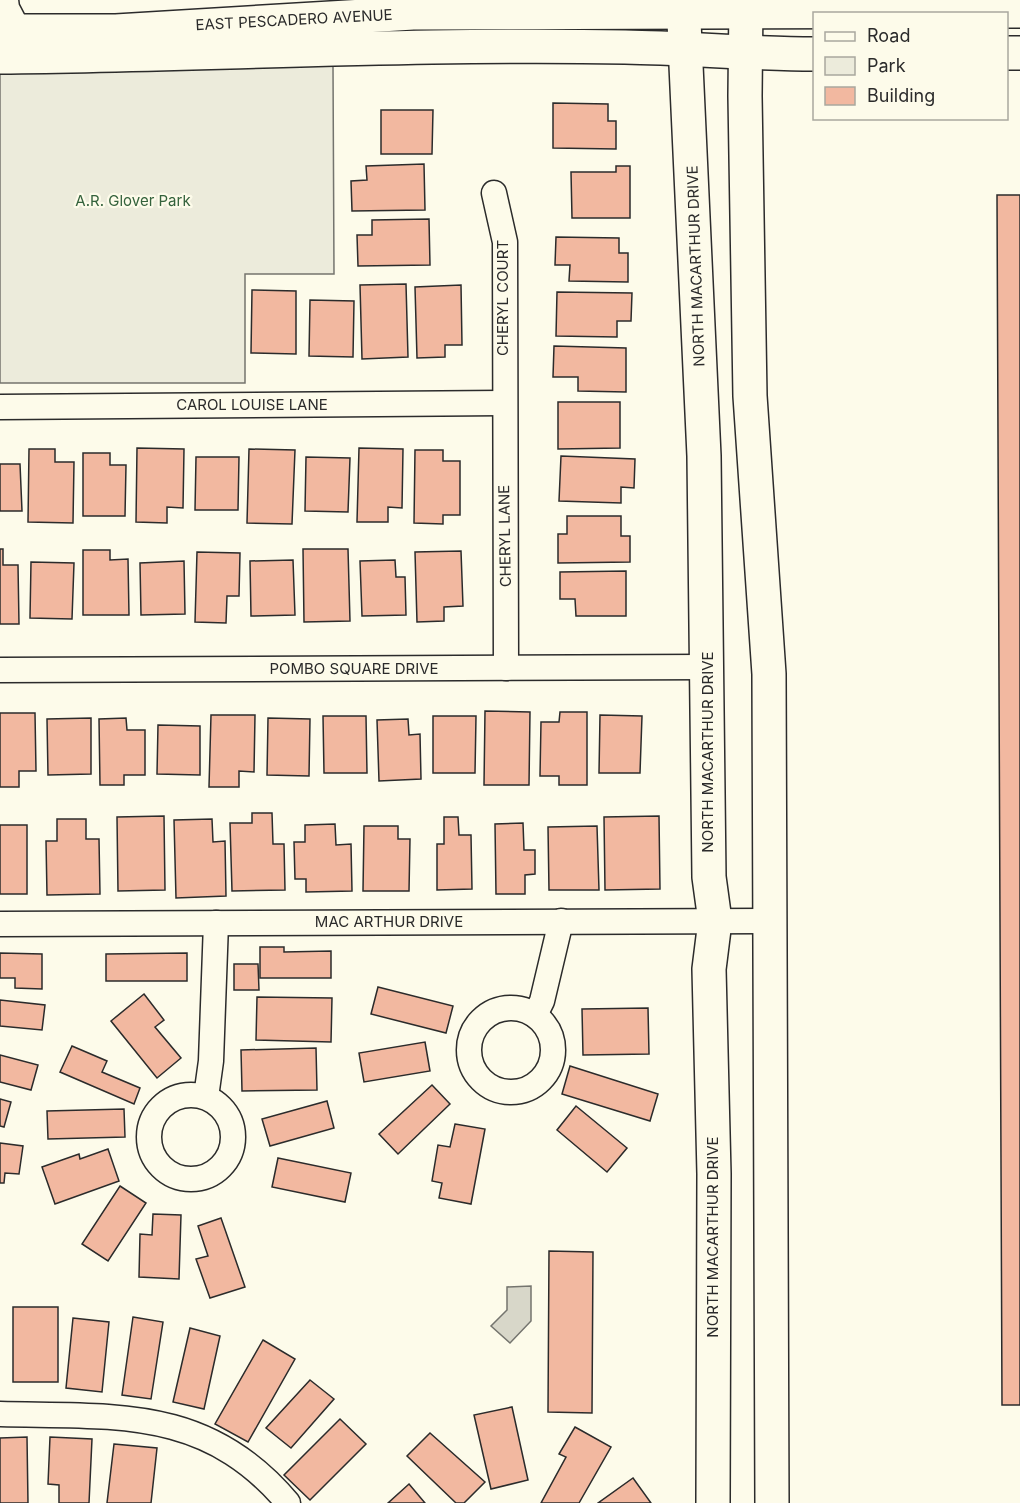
<svg xmlns="http://www.w3.org/2000/svg" width="1020" height="1503" font-family="Inter,sans-serif">
<style>
.green{fill:#ecebdb;stroke:#74746e;stroke-width:1.5}
.water{fill:#d8d7c9;stroke:#74746e;stroke-width:1.5}
.building{fill:#f2b8a0;stroke:#2b2b2b;stroke-width:1.5}
.lines{fill:none;stroke-linecap:round;stroke-linejoin:round}
.street-casing{stroke:#2b2b2b;stroke-width:27}
.secondary-casing{stroke:#2b2b2b;stroke-width:36}
.street{stroke:#fdfbea;stroke-width:24}
.secondary{stroke:#fdfbea;stroke-width:33}
.labels{text-anchor:middle;stroke-width:4.5;stroke-linejoin:round;paint-order:stroke}
.street-label{font-size:15px;fill:#2b2b2b;stroke:#fdfbea}
.park-label{font-size:15px;fill:#34623c;stroke:#fdfbea}
</style>
<rect width="100%" height="100%" fill="#fdfbea"/>
<path class="green" d="M333,66L334,274H245V383H0V67Z"/>
<path class="water" d="M531,1286V1321L510,1343L491,1326L507,1310V1287Z"/>
<g class="building">
<path d="M553,103L608,104V121H616V149L553,148Z"/>
<path d="M381,110H433L432,154H381Z"/>
<path d="M424,164L425,210L352,211L351,181L367,180L366,166Z"/>
<path d="M616,166H630V218H572L571,172H616Z"/>
<path d="M997,195H1020V1405H1002Z"/>
<path d="M429,219L430,265L358,266L357,235H372V220Z"/>
<path d="M556,237L619,238V253H628V282L569,281L570,265H555Z"/>
<path d="M406,284L408,357L362,359L360,285Z"/>
<path d="M461,285L462,345H445V357L417,358L415,287Z"/>
<path d="M252,290L296,291V354L251,353Z"/>
<path d="M557,292L632,293L631,321H617V337L556,336Z"/>
<path d="M310,300L354,301L353,357L309,356Z"/>
<path d="M554,346L626,348V392L578,391V377H553Z"/>
<path d="M558,402H620V448L558,449Z"/>
<path d="M137,448L184,449L183,508L167,507V523L136,522Z"/>
<path d="M359,448L403,449L402,508L388,507V522H357Z"/>
<path d="M29,449H55V462H74L73,523L28,522Z"/>
<path d="M249,449L295,450L292,524L247,523Z"/>
<path d="M415,450H443V461H460V515H443V524L414,523Z"/>
<path d="M83,453H110V465H126L125,516H83Z"/>
<path d="M561,456L635,459L634,488L621,487V503L559,501Z"/>
<path d="M196,457H239L238,510H195Z"/>
<path d="M306,457L350,458L348,512L305,511Z"/>
<path d="M0,464H20L22,511H0Z"/>
<path d="M567,516H621V536H630V562L558,563V534H567Z"/>
<path d="M0,549H3V565H18L19,624H0Z"/>
<path d="M303,549H348L350,621L304,622Z"/>
<path d="M83,550H110V560L128,559L129,615H83Z"/>
<path d="M461,551L463,606L444,607V621L417,622L415,552Z"/>
<path d="M197,552L240,553L239,596H227L226,623L195,622Z"/>
<path d="M293,560L295,615L251,616L250,561Z"/>
<path d="M395,560L396,577H405L406,615L362,616L360,561Z"/>
<path d="M184,561L185,614L141,615L140,563Z"/>
<path d="M31,562L74,563L72,619L30,618Z"/>
<path d="M626,571V616H576L575,599H560V572Z"/>
<path d="M485,711L530,712L529,785H484Z"/>
<path d="M560,712H587V785H559V776H540L541,722H559Z"/>
<path d="M0,713H35L36,771H19V787H0Z"/>
<path d="M211,715H255L254,772L239,771V787H209Z"/>
<path d="M600,715L642,716L640,773H599Z"/>
<path d="M323,716H366L367,773H324Z"/>
<path d="M433,716H476L475,773H433Z"/>
<path d="M91,718V774L48,775L47,719Z"/>
<path d="M126,718L127,730H145V775H124V785H100L99,719Z"/>
<path d="M268,718L310,719L309,776L267,775Z"/>
<path d="M408,719L409,735L420,734L421,779L379,781L377,720Z"/>
<path d="M158,725L200,726V775L157,774Z"/>
<path d="M252,813H272L273,844H284L285,890L232,891L230,823H252Z"/>
<path d="M164,816L165,890L118,891L117,817Z"/>
<path d="M659,816L660,889L605,890L604,817Z"/>
<path d="M444,817H458L459,835H471L472,889L437,890V844H444Z"/>
<path d="M57,819H86V839H99L100,894L47,895L46,841H57Z"/>
<path d="M212,819L213,842L225,841L226,896L176,898L174,820Z"/>
<path d="M523,823L524,850H535V874L525,875V894H496L495,824Z"/>
<path d="M335,824L336,845L351,844L352,891L306,892V879H295L294,842H305V825Z"/>
<rect x="0" y="825" width="27" height="69"/>
<path d="M364,826H398V839H410L409,891H363Z"/>
<path d="M597,826L599,890H549L548,827Z"/>
<path d="M260,947H284V952L331,951V978H260Z"/>
<path d="M0,953L42,954V989L15,988V978H0Z"/>
<path d="M187,953V981H106V954Z"/>
<path d="M234,964H258L259,990H234Z"/>
<path d="M378,987L453,1006L446,1033L371,1014Z"/>
<path d="M144,994L164,1020L155,1027L181,1058L157,1078L111,1021Z"/>
<path d="M257,997L332,998L331,1042L256,1040Z"/>
<path d="M0,1000L45,1005L42,1030L0,1026Z"/>
<path d="M648,1008L649,1054L583,1055L582,1009Z"/>
<path d="M425,1042L430,1071L364,1082L359,1053Z"/>
<path d="M72,1046L107,1061L102,1072L140,1088L134,1104L60,1072Z"/>
<path d="M316,1048L317,1090L242,1091L241,1050Z"/>
<path d="M0,1055L38,1065L31,1090L0,1082Z"/>
<path d="M570,1066L658,1094L650,1121L562,1094Z"/>
<path d="M432,1085L450,1104L398,1154L379,1134Z"/>
<path d="M0,1099L11,1102L4,1127L0,1126Z"/>
<path d="M327,1101L334,1128L270,1146L262,1119Z"/>
<path d="M576,1106L627,1148L607,1172L557,1130Z"/>
<path d="M124,1109L125,1137L48,1139L47,1111Z"/>
<path d="M455,1124L485,1129L471,1204L439,1198L442,1183L432,1181L438,1145L450,1147Z"/>
<path d="M0,1143L23,1146L19,1174L5,1173L4,1183H0Z"/>
<path d="M108,1149L119,1181L55,1204L42,1167L79,1154L80,1159Z"/>
<path d="M278,1158L351,1173L345,1202L272,1187Z"/>
<path d="M120,1186L146,1203L108,1261L82,1244Z"/>
<path d="M153,1214L181,1215L179,1279L139,1277L140,1234L152,1235Z"/>
<path d="M221,1218L245,1287L210,1298L196,1259L208,1256L198,1226Z"/>
<path d="M549,1251L593,1252L592,1413L548,1412Z"/>
<rect x="13" y="1307" width="45" height="75"/>
<path d="M133,1317L163,1322L151,1399L122,1395Z"/>
<path d="M73,1318L109,1322L102,1392L66,1388Z"/>
<path d="M190,1328L220,1336L204,1409L173,1402Z"/>
<path d="M263,1340L295,1359L248,1442L215,1424Z"/>
<path d="M310,1380L334,1399L291,1448L266,1428Z"/>
<path d="M512,1407L528,1480L491,1489L474,1415Z"/>
<path d="M340,1419L366,1444L310,1500L284,1475Z"/>
<path d="M575,1427L611,1447L579,1503H541L566,1457L559,1454Z"/>
<path d="M430,1433L485,1482L464,1503H456L407,1456Z"/>
<path d="M27,1437L28,1503H0V1438Z"/>
<path d="M50,1437L92,1439L89,1503H59V1485L48,1484Z"/>
<path d="M114,1444L157,1448L151,1503H107Z"/>
<path d="M633,1478L651,1503H598Z"/>
<path d="M409,1484L425,1503H388Z"/>
</g>
<g class="lines">
<g class="street-casing">
<g id="street">
<path d="M6,0L7,8L19,31"/>
<path d="M494,193L505,242L506,668"/>
<path d="M0,407L503,403"/>
<path d="M0,670L707,667"/>
<path d="M0,924L770,921"/>
<circle cx="511" cy="1050" r="42"/>
<path d="M535,1015L542,1001L561,921"/>
<circle cx="191" cy="1137" r="42"/>
<path d="M206,1097L211,1061L216,923"/>
<path d="M0,1414C115,1417 207,1406 288,1503"/>
</g>
</g>
<g class="secondary-casing">
<g id="secondary">
<path d="M683,0L704,456L709,877L715,921L709,969L714,1174L713,1503"/>
<path d="M746,0L745,96L750,396L769,674L772,1503"/>
<path d="M0,31H116L413,13L1020,11"/>
<path d="M1006,53H1020"/>
<path d="M0,57C208,55 416,43 625,47C688,48 751,54 814,54"/>
</g>
</g>
<use href="#street" class="street"/>
<use href="#secondary" class="secondary"/>
</g>
<g class="labels">
<g class="street-label">
<text transform="translate(294 20) rotate(-3)" y="5">EAST PESCADERO AVENUE</text>
<text transform="translate(696 266) rotate(-92)" y="5">NORTH MACARTHUR DRIVE</text>
<text transform="translate(503 298) rotate(-90)" y="5">CHERYL COURT</text>
<text x="252" y="410">CAROL LOUISE LANE</text>
<text transform="translate(505 536) rotate(-91)" y="5">CHERYL LANE</text>
<text x="354" y="674">POMBO SQUARE DRIVE</text>
<text transform="translate(708 752) rotate(-90)" y="5">NORTH MACARTHUR DRIVE</text>
<text x="389" y="927">MAC ARTHUR DRIVE</text>
<text transform="translate(713 1237) rotate(-90)" y="5">NORTH MACARTHUR DRIVE</text>
</g>
<g class="park-label">
<text x="133" y="206">A.R. Glover Park</text>
</g>
</g>
<rect x="813" y="12" width="195" height="108" fill="#fdfbea" stroke="#a9a89e" stroke-width="1.5"/>
<rect x="825" y="32" width="30" height="9" fill="#fdfbea" stroke="#a9a89e" stroke-width="1.5"/>
<text x="867" y="42" font-size="18" fill="#2b2b2b">Road</text>
<rect x="825" y="57" width="30" height="18" fill="#ecebdb" stroke="#a9a89e" stroke-width="1.5"/>
<text x="867" y="72" font-size="18" fill="#2b2b2b">Park</text>
<rect x="825" y="87" width="30" height="18" fill="#f2b8a0" stroke="#a9a89e" stroke-width="1.5"/>
<text x="867" y="102" font-size="18" fill="#2b2b2b">Building</text>
</svg>
